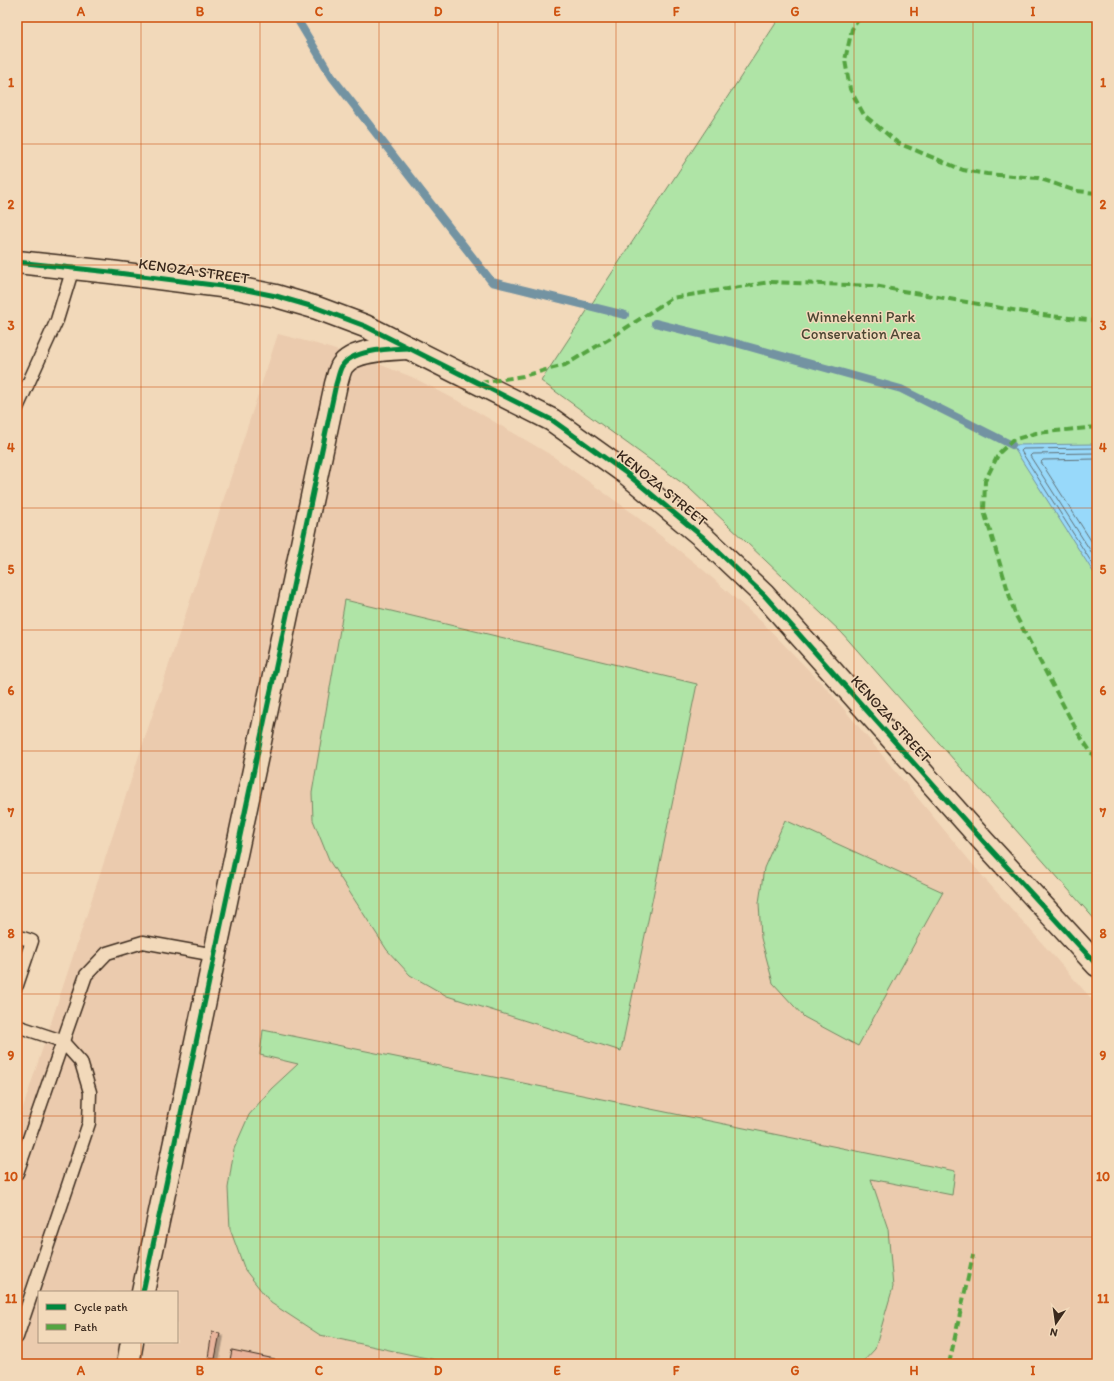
<svg xmlns="http://www.w3.org/2000/svg" width="1114" height="1381" font-family="Itim,sans-serif">
<style>
.built{fill:#ebcbae;fill-rule:evenodd}
.green{fill:#afe4a6;stroke:#758762}
.water{fill:#98d9fa;stroke:#7393a2}
.lines{fill:none;stroke-linecap:round;stroke-linejoin:round}
.shore{stroke:#607076;stroke-width:1}
.stream{stroke:#7393a2;stroke-width:8}
.building{fill:#e8b49c;stroke:#3b2a1e;filter:url(#shadow)}
.service-casing{stroke:#3b2a1e;stroke-width:15}
.minor-casing{stroke:#3b2a1e;stroke-width:25}
.tertiary-casing{stroke:#3b2a1e;stroke-width:25}
.service{stroke:#f2d9ba;stroke-width:12}
.minor{stroke:#f2d9ba;stroke-width:22}
.tertiary{stroke:#f2d9ba;stroke-width:22}
.quiet{stroke:#54a441;stroke-width:4;stroke-dasharray:8 4;stroke-linecap:butt}
.cycleway-casing{stroke:#f2d9ba;stroke-width:8}
.cycleway{stroke:#00873e;stroke-width:5}
.grid{fill:none;stroke:#ce520f;stroke-width:1;stroke-opacity:0.55}
.labels{text-anchor:middle;stroke-width:3;stroke-linejoin:round;paint-order:stroke}
.street-label{font-size:15px;fill:#3b2a1e;stroke:#f2d9ba}
.park-label{font-size:15px;fill:#4c4632;stroke:#f2d9ba}
.neatline{fill:none;stroke:#ce520f;stroke-width:1.5}
.grid-label{font-size:13px;text-anchor:middle;font-weight:bold;fill:#ce520f}
</style>
<defs>
<filter id="shadow"><feDropShadow dx="3.5" dy="3.5" stdDeviation="0" flood-color="#0004"/></filter>
</defs>
<rect width="100%" height="100%" fill="#f2d9ba"/>
<filter id="ink" filterUnits="userSpaceOnUse"><feTurbulence type="fractalNoise" baseFrequency=".025" numOctaves="2"/><feDisplacementMap in="SourceGraphic" scale="8" xChannelSelector="R" yChannelSelector="G"/><feConvolveMatrix kernelMatrix="1 2 1 2 8 2 1 2 1" color-interpolation-filters="sRGB"/></filter>
<g filter="url(#ink)">
<path class="built" d="M278,334L313,343L368,360L412,377L464,404L551,455L627,509L701,568L763,623L829,691L984,878L1097,1005V1364H17V1126ZM39,1292H177V1342H39Z"/>
<g class="green">
<path d="M780,17H1097V922L842,633L689,488L541,381Z"/>
<path d="M345,600L697,684L621,1051L447,996L410,975L387,950L330,862L313,820L312,793Z"/>
<path d="M785,820L943,892L858,1046L804,1017L773,983L761,938L759,903L764,868Z"/>
<path d="M263,1030L955,1171L952,1195L871,1179L888,1229L893,1287L875,1349L861,1364H454L320,1335L271,1303L245,1270L230,1229L228,1188L234,1149L249,1115L271,1089L298,1064L260,1055Z"/>
</g>
<path class="water" d="M1097,444V578L1012,445Z"/>
<g class="lines">
<g class="shore">
<path d="M1097,448L1023,449L1021,451L1097,571"/>
<path d="M1097,453L1032,454L1030,456L1097,561"/>
<path d="M1097,459L1043,460L1041,462L1097,550"/>
</g>
<g class="stream">
<path d="M296,17L332,77L492,282L625,315"/>
<path d="M655,323L732,342L901,389L1012,445"/>
</g>
</g>
<g class="building">
<path d="M212,1332L220,1333L215,1359L208,1358Z"/>
<path d="M232,1350L275,1359L274,1364H248L230,1360Z"/>
</g>
<g class="lines">
<g class="service-casing">
<g id="service">
<path d="M17,408L57,320L73,268"/>
<path d="M17,936L32,941L17,985"/>
<path d="M17,1026L62,1041L81,1062L90,1092L89,1123L17,1337"/>
<path d="M17,1173L86,975L107,953L143,942L215,955"/>
</g>
</g>
<g class="minor-casing">
<g id="minor">
<path d="M143,1292L336,384C338,378 339,371 342,366C353,349 391,349 409,348"/>
<path d="M128,1364L132,1342"/>
</g>
</g>
<g class="tertiary-casing">
<path id="tertiary" d="M17,262L110,272L237,288L276,296L317,308L365,326L552,420L626,473L704,538L764,595L984,842L1097,965"/>
</g>
<use href="#service" class="service"/>
<use href="#minor" class="minor"/>
<use href="#tertiary" class="tertiary"/>
<g class="quiet">
<path d="M860,17L852,29L845,60L850,89L864,115L898,143L963,170L987,174L1038,178L1076,191L1097,193"/>
<path d="M480,383L523,376L565,365L609,339L672,298L770,282L874,286L1042,315L1097,321"/>
<path d="M1097,427L1036,433L1013,440L999,453L985,481L984,511L1015,614L1078,733L1097,761"/>
<path d="M949,1364L973,1255"/>
</g>
<g class="cycleway-casing">
<g id="cycleway">
<path d="M17,262L110,272L237,288L276,296L317,308L365,326L552,420L626,473L704,538L764,595L984,842L1097,965"/>
<path d="M143,1292L336,384C338,378 339,371 342,366C353,349 391,349 409,348"/>
</g>
</g>
<use href="#cycleway" class="cycleway"/>
</g>
</g>
<path class="grid" d="M141,17V1292M260,17V1364M379,17V1364M498,17V1364M616,17V1364M735,17V1364M854,17V1364M973,17V1364M17,144H1097M17,265H1097M17,387H1097M17,508H1097M17,630H1097M17,751H1097M17,873H1097M17,994H1097M17,1116H1097M17,1237H1097M141,1342V1364"/>
<g class="labels">
<g class="street-label">
<text transform="translate(194 271) rotate(8)" y="5">KENOZA STREET</text>
<text transform="translate(662 488) rotate(39)" y="5">KENOZA STREET</text>
<text transform="translate(891 719) rotate(48)" y="5">KENOZA STREET</text>
</g>
<g class="park-label">
<text x="861" y="322">Winnekenni Park<tspan x="861" dy="17">Conservation Area</tspan></text>
</g>
</g>
<rect width="1114" height="1381" fill="none" stroke="#f2d9ba" stroke-width="44"/>
<rect x="38" y="1291" width="140" height="52" fill="#f2d9ba" stroke="#a9937c"/>
<rect x="46" y="1304" width="20" height="6" fill="#00873e" stroke="#a9937c"/>
<text x="74" y="1311" font-size="12" fill="#3b2a1e">Cycle path</text>
<rect x="46" y="1324" width="20" height="6" fill="#54a441" stroke="#a9937c"/>
<text x="74" y="1331" font-size="12" fill="#3b2a1e">Path</text>
<g transform="translate(1056 1323) rotate(193)" stroke="#f2d9ba" stroke-width="3" paint-order="stroke">
<path d="M0-3L7 15L0 10L-7 15Z" fill="#3b2a1e"/>
<text y="-6" font-size="11" font-weight="bold" text-anchor="middle" fill="#3b2a1e">N</text>
</g>
<rect x="22" y="22" width="1070" height="1337" class="neatline"/>
<g class="grid-label">
<text x="81" y="16">A</text>
<text x="200" y="16">B</text>
<text x="319" y="16">C</text>
<text x="438" y="16">D</text>
<text x="557" y="16">E</text>
<text x="676" y="16">F</text>
<text x="795" y="16">G</text>
<text x="914" y="16">H</text>
<text x="1033" y="16">I</text>
<text x="11" y="87">1</text>
<text x="1103" y="87">1</text>
<text x="11" y="209">2</text>
<text x="1103" y="209">2</text>
<text x="11" y="330">3</text>
<text x="1103" y="330">3</text>
<text x="11" y="452">4</text>
<text x="1103" y="452">4</text>
<text x="11" y="574">5</text>
<text x="1103" y="574">5</text>
<text x="11" y="695">6</text>
<text x="1103" y="695">6</text>
<text x="11" y="817">7</text>
<text x="1103" y="817">7</text>
<text x="11" y="938">8</text>
<text x="1103" y="938">8</text>
<text x="11" y="1060">9</text>
<text x="1103" y="1060">9</text>
<text x="11" y="1181">10</text>
<text x="1103" y="1181">10</text>
<text x="11" y="1303">11</text>
<text x="1103" y="1303">11</text>
<text x="81" y="1375">A</text>
<text x="200" y="1375">B</text>
<text x="319" y="1375">C</text>
<text x="438" y="1375">D</text>
<text x="557" y="1375">E</text>
<text x="676" y="1375">F</text>
<text x="795" y="1375">G</text>
<text x="914" y="1375">H</text>
<text x="1033" y="1375">I</text>
</g>
</svg>
